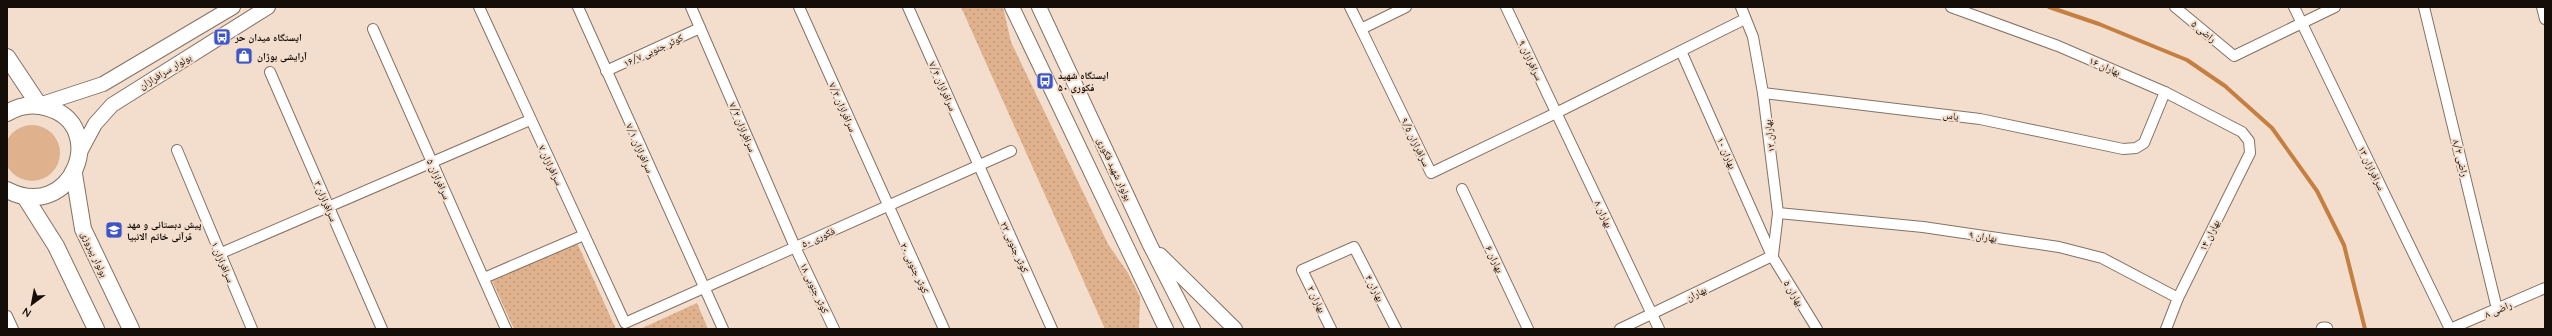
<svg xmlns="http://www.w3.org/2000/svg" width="2552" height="336" font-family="Quicksand,'Noto Naskh Arabic',sans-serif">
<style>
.green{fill:#dfb18d}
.park{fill:url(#park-dots)}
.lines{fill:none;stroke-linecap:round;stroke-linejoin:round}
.stream{stroke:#c57f41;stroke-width:4}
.minor-casing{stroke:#857264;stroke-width:12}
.tertiary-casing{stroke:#857264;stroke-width:15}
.secondary-casing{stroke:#857264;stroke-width:16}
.primary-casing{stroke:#857264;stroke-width:18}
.minor{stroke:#fff;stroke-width:10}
.tertiary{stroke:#fff;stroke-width:13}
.secondary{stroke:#fff;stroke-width:14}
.primary{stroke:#fff;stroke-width:16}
.labels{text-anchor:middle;stroke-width:4;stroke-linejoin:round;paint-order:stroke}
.street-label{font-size:10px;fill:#140d08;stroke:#f3decd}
.poi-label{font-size:10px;font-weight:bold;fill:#140d08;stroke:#f3decd;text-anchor:start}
</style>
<defs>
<pattern id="park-dots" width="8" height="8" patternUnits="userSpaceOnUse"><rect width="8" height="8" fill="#dfb18d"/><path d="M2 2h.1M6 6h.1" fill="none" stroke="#be9778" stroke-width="1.8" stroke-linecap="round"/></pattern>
</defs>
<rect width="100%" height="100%" fill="#f3decd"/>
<circle class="green" cx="32" cy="153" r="28"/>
<g class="park">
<path d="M961,7H1003L1011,42L1108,244L1128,273L1140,297L1139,329H1105Z"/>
<path d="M574,236L616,329H514L489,274Z"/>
<path d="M697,303L708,329H640Z"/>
</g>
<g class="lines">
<path class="stream" d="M2049,7L2099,24L2187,60L2225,86L2272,128L2317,191L2344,245L2365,329"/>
<g class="minor-casing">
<g id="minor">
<path d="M479,7L625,323L1011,151"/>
<path d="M578,7L723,329"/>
<path d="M691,7L795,247L834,329"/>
<path d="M799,7L944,329"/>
<path d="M908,7L1052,329"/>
<path d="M1350,7L1361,29L1406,7"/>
<path d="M1506,7L1659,329"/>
<path d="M1741,7L1753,37L1763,93L1778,213L1773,255"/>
<path d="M1951,7L2058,46L2165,92L2242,132L2249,141L2250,153L2178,298L2166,329"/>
<path d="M2175,7L2234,56L2335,7"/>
<path d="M2294,7L2450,329"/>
<path d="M2424,7L2497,309"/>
<path d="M2542,7L2545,19"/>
<path d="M373,29L506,329"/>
<path d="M1361,29L1431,173L1556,113L1745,19"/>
<path d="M1681,51L1772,256L1817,329"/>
<path d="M606,71L700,28"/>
<path d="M270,72L382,329"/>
<path d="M1763,93L1980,119L2123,149L2136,148L2144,143L2165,92"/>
<path d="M177,150L252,329"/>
<path d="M1462,189L1528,329"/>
<path d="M1778,213L1923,227L2059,247L2102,258L2178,298"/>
<path d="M219,254L530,120"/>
<path d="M484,278L584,235"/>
<path d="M7,316L13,329"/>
<path d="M1331,329L1302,270L1354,247L1396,329"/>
<path d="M1620,329L1772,256"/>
<path d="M2450,329L2545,288"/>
</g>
</g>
<g class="tertiary-casing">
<path id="tertiary" d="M2323,329H2326"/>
</g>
<g class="secondary-casing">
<g id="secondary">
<path d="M1012,7L1166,329"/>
<path d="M1039,7L1150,245L1193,329"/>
<path d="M39,105L103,84L233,7"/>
<path d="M80,152L95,124L112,105L268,7"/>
<path d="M1160,255L1235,329"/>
</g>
</g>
<g class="primary-casing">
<g id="primary">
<path d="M7,57L39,105"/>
<path d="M7,113C20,105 33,103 48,108C109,125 73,224 7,190"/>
<path d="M74,174L83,229L131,329"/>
<path d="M25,197L56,246L96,329"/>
</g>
</g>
<use href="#minor" class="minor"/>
<use href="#tertiary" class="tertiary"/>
<use href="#secondary" class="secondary"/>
<use href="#primary" class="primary"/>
</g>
<defs>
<g id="bus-square" transform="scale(0.9)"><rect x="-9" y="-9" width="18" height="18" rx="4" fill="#3e55c8" stroke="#f3decd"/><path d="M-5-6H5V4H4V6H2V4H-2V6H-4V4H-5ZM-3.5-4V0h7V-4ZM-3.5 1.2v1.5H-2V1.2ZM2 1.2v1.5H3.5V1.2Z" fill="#fff"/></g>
<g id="shop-square" transform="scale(0.9)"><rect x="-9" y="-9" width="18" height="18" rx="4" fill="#3e55c8" stroke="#f3decd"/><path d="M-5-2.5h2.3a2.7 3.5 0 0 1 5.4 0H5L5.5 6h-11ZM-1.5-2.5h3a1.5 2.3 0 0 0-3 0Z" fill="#fff"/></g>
<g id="school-square" transform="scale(0.9)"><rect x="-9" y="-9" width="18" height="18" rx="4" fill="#3e55c8" stroke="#f3decd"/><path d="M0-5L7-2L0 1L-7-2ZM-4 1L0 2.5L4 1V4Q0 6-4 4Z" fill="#fff"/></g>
</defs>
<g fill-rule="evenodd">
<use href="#bus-square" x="222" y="37"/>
<use href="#shop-square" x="244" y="56"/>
<use href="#bus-square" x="1045" y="81"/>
<use href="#school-square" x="114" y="230"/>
</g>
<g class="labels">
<g class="street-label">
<text transform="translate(2204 31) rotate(39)" y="4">راضی ۵</text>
<text transform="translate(653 50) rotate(-25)" y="4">کوثر جنوبی ۱۶/۷</text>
<text transform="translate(1531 60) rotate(65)" y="4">سرافرازان ۹</text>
<text transform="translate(2105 66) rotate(23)" y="4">بهاران ۱۶</text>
<text transform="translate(165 71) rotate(-31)" y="4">بولوار سرافرازان</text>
<text transform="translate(943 86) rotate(66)" y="4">سرافرازان ۷/۴</text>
<text transform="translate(843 107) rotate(66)" y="4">سرافرازان ۷/۳</text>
<text transform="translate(1951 115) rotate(7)" y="4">یاس</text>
<text transform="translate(743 127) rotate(67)" y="4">سرافرازان ۷/۲</text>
<text transform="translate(1769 136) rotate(-97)" y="4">بهاران ۱۲</text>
<text transform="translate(1416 142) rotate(64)" y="4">سرافرازان ۹/۵</text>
<text transform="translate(640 148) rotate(66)" y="4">سرافرازان ۷/۱</text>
<text transform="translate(1727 153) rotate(66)" y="4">بهاران ۱۰</text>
<text transform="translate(2461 158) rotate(76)" y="4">راضی ۸/۲</text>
<text transform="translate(551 165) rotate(65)" y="4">سرافرازان ۷</text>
<text transform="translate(2372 168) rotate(64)" y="4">سرافرازان ۱۳</text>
<text transform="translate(1115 169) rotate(65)" y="4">بولوار شهید فکوری</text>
<text transform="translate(439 179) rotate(66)" y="4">سرافرازان ۵</text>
<text transform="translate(326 201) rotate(67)" y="4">سرافرازان ۳</text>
<text transform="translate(1604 214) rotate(65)" y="4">بهاران ۸</text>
<text transform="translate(2209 235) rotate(-64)" y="4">بهاران ۱۴</text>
<text transform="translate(1983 236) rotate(8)" y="4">بهاران ۹</text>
<text transform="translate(818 237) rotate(-24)" y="4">فکوری ۵۰</text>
<text transform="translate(1015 247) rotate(66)" y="4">کوثر جنوبی ۲۲</text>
<text transform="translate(95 254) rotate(65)" y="4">بولوار پیروزی</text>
<text transform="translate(1495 259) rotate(65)" y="4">بهاران ۶</text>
<text transform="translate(223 262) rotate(67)" y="4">سرافرازان ۱</text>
<text transform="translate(915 268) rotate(65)" y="4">کوثر جنوبی ۲۰</text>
<text transform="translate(815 288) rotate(65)" y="4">کوثر جنوبی ۱۸</text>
<text transform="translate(1375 288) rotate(63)" y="4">بهاران ۴</text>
<text transform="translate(1696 293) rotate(-26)" y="4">بهاران</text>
<text transform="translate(1794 293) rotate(59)" y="4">بهاران ۵</text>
<text transform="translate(1317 299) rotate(64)" y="4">بهاران ۲</text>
<text transform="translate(2498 309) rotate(-23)" y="4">راضی ۸</text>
</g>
<g class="poi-label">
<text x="235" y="41">ایستگاه میدان حر</text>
<text x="257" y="60">آرایشی بوژان</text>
<text x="1058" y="79">ایستگاه شهید<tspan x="1058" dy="12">فکوری ۵۰</tspan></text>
<text x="127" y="228">پیش دبستانی و مهد<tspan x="127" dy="12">قرآنی خاتم الانبیا</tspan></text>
</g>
</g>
<rect width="2552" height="336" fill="none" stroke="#140d08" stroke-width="16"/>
<g transform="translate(32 304) rotate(212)" stroke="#f3decd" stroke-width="3" paint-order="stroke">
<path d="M0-3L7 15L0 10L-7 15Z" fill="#140d08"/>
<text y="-6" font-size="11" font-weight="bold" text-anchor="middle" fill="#140d08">N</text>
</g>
</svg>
